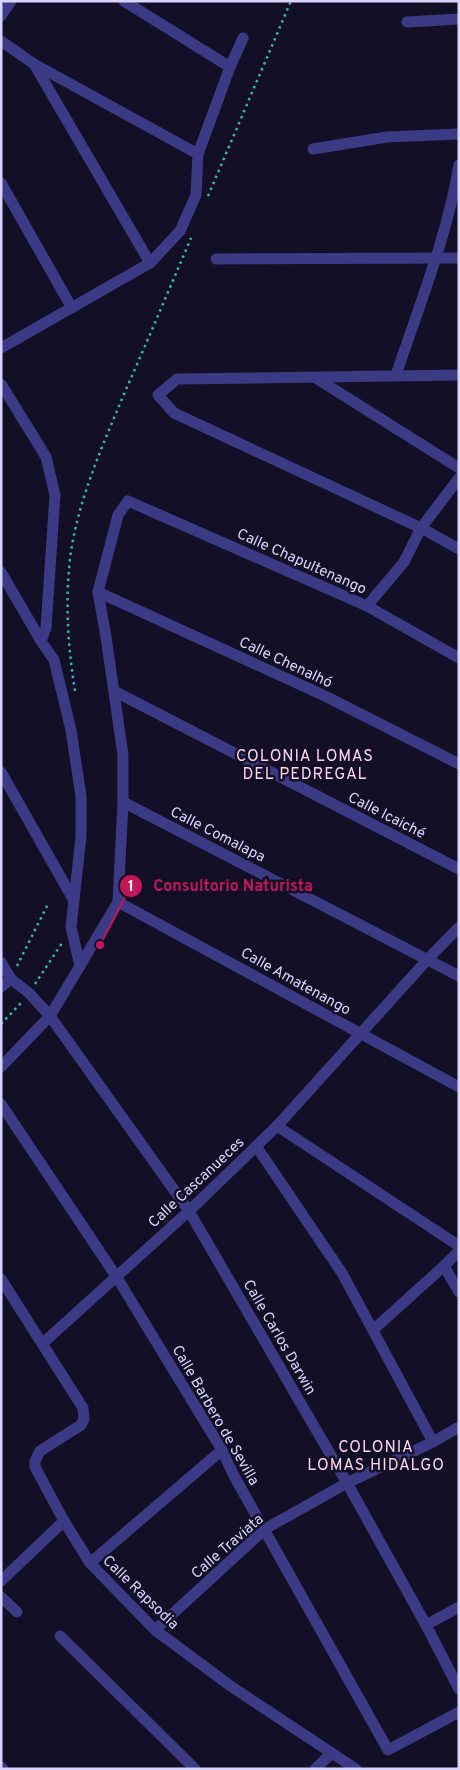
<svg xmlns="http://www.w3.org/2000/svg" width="460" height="1770" font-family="Overpass,sans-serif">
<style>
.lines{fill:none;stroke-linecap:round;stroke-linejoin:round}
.path{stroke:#2fb8b0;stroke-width:2.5;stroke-dasharray:2.5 4;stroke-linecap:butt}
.street{stroke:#3d3a85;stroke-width:11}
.labels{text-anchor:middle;stroke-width:5;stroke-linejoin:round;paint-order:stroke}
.street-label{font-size:15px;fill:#d9d4ff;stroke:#130f26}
.neighbourhood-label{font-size:16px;letter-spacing:1px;fill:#ffd6f0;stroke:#130f26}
.leader{fill:none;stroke:#c2185b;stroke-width:2}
.callout-dot{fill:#c2185b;stroke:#130f26;stroke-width:2}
.mark-label{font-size:15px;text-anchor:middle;font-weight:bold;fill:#fff}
.callout-label{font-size:16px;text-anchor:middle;font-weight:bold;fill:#c2185b;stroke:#130f26;stroke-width:5;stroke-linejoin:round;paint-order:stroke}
</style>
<rect width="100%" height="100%" fill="#130f26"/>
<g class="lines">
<g class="path">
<path d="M208,196L291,1"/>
<path d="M75,691C68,647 65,604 70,559C77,502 102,447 124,394C147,342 169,290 191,238"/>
<path d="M17,966L48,904"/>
<path d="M35,984L62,943"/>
<path d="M1,1024L21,1003"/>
</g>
<g class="street">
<path d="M124,1L230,67"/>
<path d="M1,16L11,1"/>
<path d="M407,22L459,19"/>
<path d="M1,41L34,64L198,154"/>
<path d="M34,64L150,263"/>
<path d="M313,149L387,137L459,134"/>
<path d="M1,183L72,308"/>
<path d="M216,259L459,258"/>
<path d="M1,348L150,263L180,231L196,195L198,154L230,67L243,38"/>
<path d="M396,375C419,306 447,237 459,165"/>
<path d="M459,375L177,379L158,395L174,413L421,528L459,549"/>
<path d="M316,378L459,468"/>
<path d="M1,384L46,457L55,495L46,628L41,641"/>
<path d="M1,572L41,641L54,660L71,730L81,796V837L71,927L80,966"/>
<path d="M98,592L325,696L459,764"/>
<path d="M367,606L404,562L421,528L459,478"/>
<path d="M114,691L459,869"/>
<path d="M1,772L73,899"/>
<path d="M123,802L459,976"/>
<path d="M118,902L459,1087"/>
<path d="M1,962L11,979L29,993L50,1016L189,1211L347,1483L426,1625L459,1689"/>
<path d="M1,987L11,979"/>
<path d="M1,1067L50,1016L118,902L123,802V755L106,637L98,592L118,515L128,501L367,606L459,658"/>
<path d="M1,1104L116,1276L222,1450L233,1474L388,1750L459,1712"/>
<path d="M277,1126L459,1246"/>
<path d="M256,1146L342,1273L433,1442"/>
<path d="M444,1266L459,1292"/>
<path d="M1,1279L83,1408L84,1419L81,1425L40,1451L35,1461V1467L64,1521L90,1563L155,1630L232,1687L356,1769"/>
<path d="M373,1330L444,1266L459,1251"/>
<path d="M43,1343L189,1211L277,1126L428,959L459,927"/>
<path d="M90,1563L222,1450"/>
<path d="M1,1581L64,1521"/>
<path d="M1,1597L17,1612"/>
<path d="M426,1625L459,1607"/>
<path d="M155,1630L265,1529L347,1483L433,1442L459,1427"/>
<path d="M60,1636L195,1769"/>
<path d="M1,1767L3,1769"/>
<path d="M315,1769L332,1753"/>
</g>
</g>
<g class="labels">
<g class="street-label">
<text transform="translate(302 561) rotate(24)" y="5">Calle Chapultenango</text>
<text transform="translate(286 662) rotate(25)" y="5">Calle Chenalhó</text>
<text transform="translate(387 815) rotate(27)" y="5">Calle Icaiché</text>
<text transform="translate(218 834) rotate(27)" y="5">Calle Comalapa</text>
<text transform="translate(296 981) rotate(29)" y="5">Calle Amatenango</text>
<text transform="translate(196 1182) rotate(-43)" y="5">Calle Cascanueces</text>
<text transform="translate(280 1337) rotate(60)" y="5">Calle Carlos Darwin</text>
<text transform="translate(216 1415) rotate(60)" y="5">Calle Barbero de Sevilla</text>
<text transform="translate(227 1546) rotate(-41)" y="5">Calle Traviata</text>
<text transform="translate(141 1592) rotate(44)" y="5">Calle Rapsodia</text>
</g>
<g class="neighbourhood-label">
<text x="305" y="761">COLONIA LOMAS<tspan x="305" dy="18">DEL PEDREGAL</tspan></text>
<text x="376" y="1452">COLONIA<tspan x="376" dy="18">LOMAS HIDALGO</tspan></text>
</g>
</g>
<path class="leader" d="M100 945L131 886"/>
<g class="callout-dot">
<circle cx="100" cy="945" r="5"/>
<circle cx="131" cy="886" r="12"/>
</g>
<g class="mark-label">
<text x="131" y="891">1</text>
</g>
<g class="callout-label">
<text x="233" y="891">Consultorio Naturista</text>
</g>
<rect width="460" height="1770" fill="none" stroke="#d9d4ff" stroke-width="5"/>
</svg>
